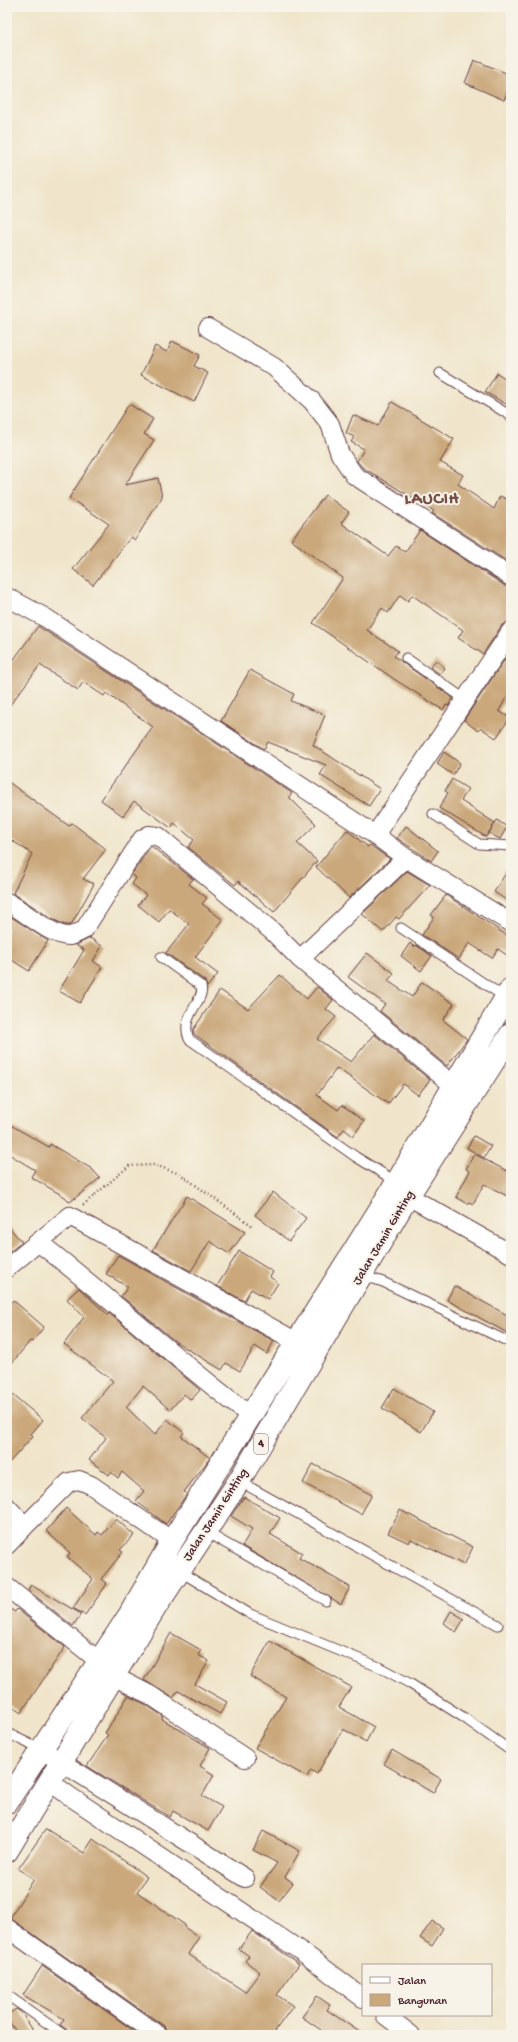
<svg xmlns="http://www.w3.org/2000/svg" width="518" height="2042" font-family="'Gochi Hand',sans-serif">
	<style>
		.building { fill: #caa87b }
		.lines { fill: none; stroke-linecap: round; stroke-linejoin: round }
		.service-casing { stroke: #633d43; stroke-width: 11 }
		.minor-casing { stroke: #633d43; stroke-width: 20 }
		.trunk-casing { stroke: #633d43; stroke-width: 24 }
		.path { stroke: #633d43; stroke-width: 2.5; stroke-dasharray: 1 3; stroke-linecap: butt }
		.service { stroke: #fff; stroke-width: 9 }
		.minor { stroke: #fff; stroke-width: 18 }
		.trunk { stroke: #fff; stroke-width: 22 }
		.labels { text-anchor: middle; dominant-baseline: central; stroke-width: 4; stroke-linejoin: round; paint-order: stroke }
		.shield { fill: #f7f3e8; stroke: #7e5f64; stroke-width: 1 }
		.shield-label { font-size: 12px; font-weight: bold; fill: #4a1f2b }
		.street-label { font-size: 13px; fill: #4a1f2b; stroke: #f7f3e8 }
		.district-label { font-size: 17px; font-weight: bold; letter-spacing: 1px; fill: #774f47; stroke: #f7f3e8 }
	</style>
	<rect width="100%" height="100%" fill="#f7f3e8"/>
	<filter id="ink" filterUnits="userSpaceOnUse"><feTurbulence type="fractalNoise" baseFrequency=".025" numOctaves="2"/><feDisplacementMap in="SourceGraphic" scale="8" xChannelSelector="R" yChannelSelector="G"/><feConvolveMatrix kernelMatrix="1 2 1 2 8 2 1 2 1" color-interpolation-filters="sRGB"/></filter>
	<filter id="wash" filterUnits="userSpaceOnUse"><feTurbulence type="fractalNoise" baseFrequency=".012" numOctaves="4" result="noise"/><feDisplacementMap in="SourceGraphic" scale="16" xChannelSelector="R" yChannelSelector="G"/><feGaussianBlur stdDeviation="0.9" result="paint"/><feColorMatrix in="noise" values="0 0 0 0 0 0 0 0 0 0 0 0 0 0 0 0 0 1.4 0 .05"/><feComposite in="paint" operator="in"/></filter>
	<g filter="url(#wash)">
		<rect width="100%" height="100%" fill="#f0e5ca"/>
		<g id="blocks">
			<path class="building" d="M474 60 511 75V83L504 100 465 83Z
				M172 341 200 355 194 366 208 373 194 402 141 375 155 346 167 352Z
				M497 373 511 382V407L485 392Z
				M392 402 454 439 440 462 463 475 458 484 494 509 500 496 511 501V564L432 513 434 511 362 467 357 461 364 449 351 442 354 437 346 433 353 415 378 426Z
				M129 404 153 419 144 434 154 440 125 485 158 478 162 497 135 540 131 537 93 585 73 569 109 524 69 498Z
				M325 495 349 512 341 523 388 556 396 546 405 552 420 530 505 586 511 587V621L502 625 483 654 458 638 463 630 412 595 408 601 400 595 388 613 382 608 367 630 398 651 394 656 403 663 453 698 448 706 446 705 443 710 394 679 313 623 343 578 291 540Z
				M38 626 292 793 289 797 316 824 297 843 317 861 274 912 238 881 235 885 188 847 194 840 174 823 171 828 134 801 123 816 101 800 153 727 106 693 104 696 83 682 78 690 40 665 7 709V669Z
				M511 650V689L499 711 510 718 496 738 481 728 478 731 464 720Z
				M436 660 445 668 440 674 430 667Z
				M250 670 294 694 291 701 325 715 313 745 380 789 369 806 320 775 326 765 268 742 264 749 221 721Z
				M444 752 460 763 453 775 437 764Z
				M452 779 468 789 461 801 495 823 486 837 439 808 448 793 445 791Z
				M7 781 69 826 72 823 106 849 83 879 94 884 71 925H65L52 919 13 893 32 854 7 837Z
				M497 820 507 827 500 839 489 833Z
				M406 826 438 851 431 861 397 838Z
				M347 830 368 847 370 845 390 859 349 898 316 867Z
				M151 846 193 879 189 884 207 898 202 904 223 920 195 957 218 974 207 987 205 981 166 953 189 924 169 909 159 922 138 905 146 895 132 884 136 878 132 874Z
				M511 865V903L494 892Z
				M407 871 430 885 399 919 396 917 383 932 362 914Z
				M446 895 511 938V958L498 949 492 958 469 943 459 959 422 935 434 917 431 915Z
				M7 914 48 941 29 971 7 957Z
				M90 938 102 946 93 961 102 967 80 1003 59 991 84 950 76 945Z
				M410 943 414 947 416 945 432 956 421 971 401 956Z
				M367 953 394 973 388 981 412 997 422 982 454 1004 443 1020 467 1039 447 1066 380 1011 385 1004 348 977Z
				M280 975 307 999 317 987 333 1000 326 1009 336 1017 317 1039 351 1062 374 1034 430 1080 418 1095 403 1084 388 1104 337 1068 317 1095 338 1110 342 1105 364 1121 353 1136 344 1129 338 1137 194 1034 193 1030 220 990 248 1009Z
				M7 1123 49 1147 50 1144 92 1169 100 1178 70 1202 65 1197 31 1177 35 1170 7 1153Z
				M474 1136 491 1146 484 1158 467 1148Z
				M474 1154 511 1173V1198L484 1184 473 1204 469 1202 468 1204 456 1197 470 1171 466 1169Z
				M273 1192 306 1218 289 1241 255 1215Z
				M187 1196 245 1232 229 1254 210 1241 191 1271 153 1250Z
				M7 1225 22 1242 7 1254Z
				M239 1251 273 1272 270 1277 278 1283 268 1299 251 1289 244 1301 217 1286Z
				M118 1255 206 1304 274 1341 267 1354 255 1346 240 1371 226 1363 222 1370 176 1342 121 1296 128 1287 106 1274Z
				M454 1286 511 1317V1335L447 1300Z
				M79 1288 108 1315 109 1313 200 1390 191 1400 184 1394 170 1410 143 1386 126 1407 155 1435 167 1419 184 1433 181 1436 210 1458 184 1492 187 1494 166 1524 136 1501 144 1491 122 1472 118 1478 111 1472 109 1475 89 1460 106 1438 82 1418 113 1381 64 1344 84 1317 67 1299Z
				M13 1300 44 1327 32 1342 30 1341 7 1369V1307Z
				M394 1388 433 1412 421 1432 382 1408Z
				M7 1390 43 1420 31 1434 33 1436 7 1465Z
				M313 1464 372 1495 361 1514 303 1483Z
				M244 1497 280 1518 270 1534 302 1553 299 1558 350 1587 341 1604 242 1546 252 1529 231 1516Z
				M66 1508 96 1535 98 1532 102 1535 116 1519 134 1535 120 1550 123 1552 101 1579 107 1584 85 1615 73 1608 93 1579 67 1557 70 1553 46 1531Z
				M400 1510 473 1547 464 1565 411 1539 409 1543 388 1533Z
				M31 1585 81 1614 73 1626 28 1590Z
				M7 1607 15 1612 17 1609 65 1647 21 1713 7 1703Z
				M451 1611 464 1619 456 1632 444 1623Z
				M171 1633 201 1650 198 1655 209 1661 195 1684 227 1702 220 1714 178 1691 173 1698 144 1680Z
				M270 1641 351 1687 339 1707 374 1727 366 1742 343 1729 317 1774 311 1770 307 1777 255 1748 286 1697 250 1676Z
				M128 1696 145 1704 163 1716 162 1719 210 1748 200 1766 214 1775 202 1796 222 1807 208 1831 173 1811 170 1817 87 1766 108 1735 105 1733Z
				M392 1750 441 1779 433 1793 384 1764Z
				M46 1829 84 1853 93 1839 147 1877 137 1892 185 1925 184 1927 199 1937 188 1954 245 1992 260 1972 245 1961 249 1956 239 1949 252 1931 299 1964 277 1995 293 2006 272 2035H168L164 2026 10 1918 34 1879 18 1869Z
				M263 1831 300 1851 285 1877 293 1883 279 1901 260 1887 277 1863 253 1850Z
				M432 1921 443 1928 432 1946 420 1938Z
				M42 1966 140 2035H75L60 2025 64 2019 23 1995Z
				M317 1996 330 2005 327 2010 364 2035H318L321 2030 302 2017Z
				M16 2009 21 2012 36 2035H18L7 2018V2015Z"/>
		</g>
	</g>
	<g filter="url(#ink)">
		<use href="#blocks" fill-opacity="0" stroke="#633d43" stroke-width="1"/>
		<g class="lines">
			<defs>
				<path id="service" d="M440 373 511 416
					M406 658 466 700
					M433 814 479 844 511 846
					M401 928 506 998
					M161 957 201 986C206 1001 179 1015 189 1039L356 1157 397 1182
					M362 1275 383 1282 511 1343
					M239 1481 498 1625
					M206 1532 326 1601
					M179 1571 250 1614 379 1667 409 1683 463 1717 511 1751
					M7 1733 42 1750
					M7 1995 64 2035"/>
				<path id="minor" d="M208 328 274 367 312 401 330 424 340 454 354 475 511 577
					M7 597 46 618 375 835 406 858 511 923
					M375 835 511 631
					M7 902C23 910 52 937 70 936 75 935 79 932 84 930L142 839 149 835 158 836 272 931 300 959 453 1085
					M300 959 406 858
					M408 1196 511 1254
					M38 1242C111 1298 177 1361 251 1416
					M7 1268 70 1216 297 1342
					M7 1507 25 1526 69 1482 79 1480 91 1485 172 1541
					M7 1545 25 1526
					M7 1587 99 1661
					M113 1676 150 1695 245 1758
					M50 1755 245 1878
					M49 1781 68 1795 305 1954 363 1998
					M7 1928 158 2035
					M385 2015 411 2035"/>
				<path id="trunk" d="M7 1802 130 1614 172 1541 397 1182 511 989
					M7 1851 155 1608 239 1481 408 1196 511 1034"/>
			</defs>
			<use href="#service" class="service-casing"/>
			<use href="#minor" class="minor-casing"/>
			<use href="#trunk" class="trunk-casing"/>
			<path class="path" d="M83 1205 129 1166 155 1165 180 1174 254 1227"/>
			<use href="#service" class="service"/>
			<use href="#minor" class="minor"/>
			<use href="#trunk" class="trunk"/>
		</g>
	</g>
	<g class="labels">
		<rect class="shield" x="254" y="1434" width="14" height="20" rx="3"/>
		<g class="shield-label">
			<text x="261" y="1444">4</text>
		</g>
		<g class="street-label">
			<text transform="translate(384 1238) rotate(-59)">Jalan Jamin Ginting</text>
			<text transform="translate(216 1515) rotate(-57)">Jalan Jamin Ginting</text>
		</g>
		<g class="district-label">
			<text x="432" y="500">LAUCIH</text>
		</g>
	</g>
	<rect width="518" height="2042" fill="none" stroke="#f7f3e8" stroke-width="24"/>
	<rect x="362" y="1964" width="130" height="52" fill="#f7f3e8" stroke="#b29e9c"/>
	<rect x="370" y="1977" width="20" height="6" fill="#ffffff" stroke="#b29e9c"/>
	<text x="398" y="1984" font-size="12" fill="#4a1f2b">Jalan</text>
	<rect x="370" y="1994" width="20" height="12" fill="#caa87b" stroke="#b29e9c"/>
	<text x="398" y="2004" font-size="12" fill="#4a1f2b">Bangunan</text>
</svg>
